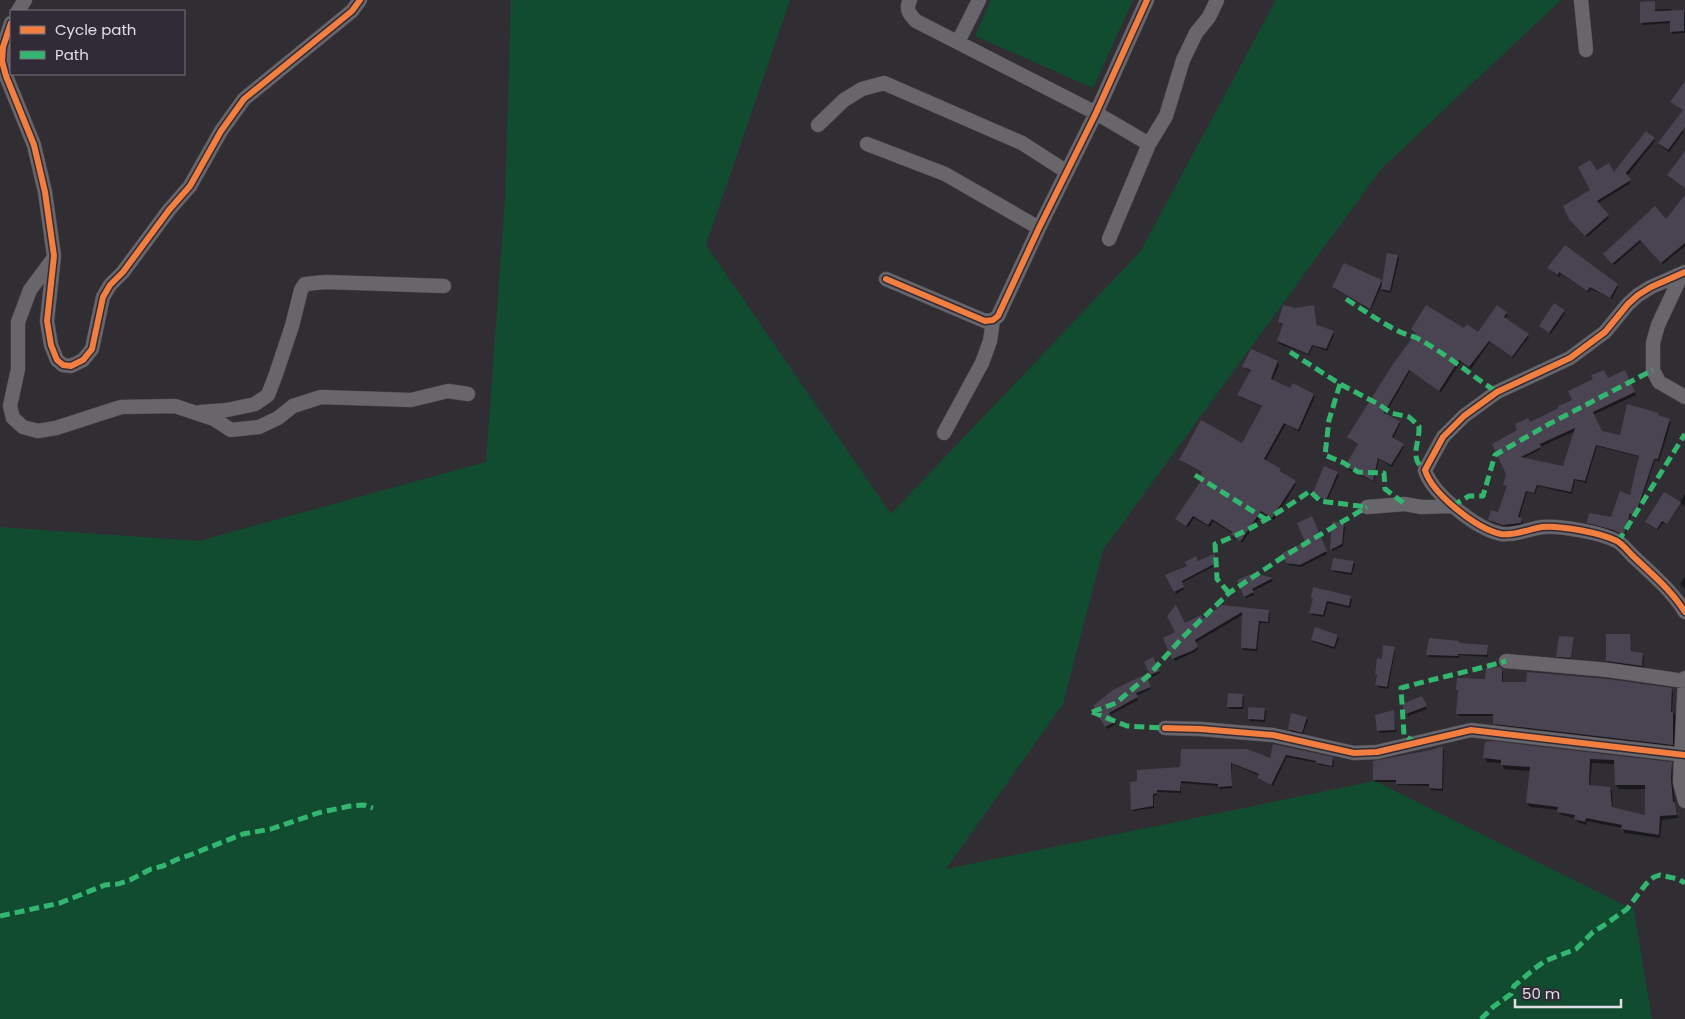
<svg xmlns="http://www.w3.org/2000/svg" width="1685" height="1019" font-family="Poppins,sans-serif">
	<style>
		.green { fill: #114c30 }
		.shadow { fill: #0007; fill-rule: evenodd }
		.building { fill: #4a4352; fill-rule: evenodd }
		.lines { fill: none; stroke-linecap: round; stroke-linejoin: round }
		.street-casing { stroke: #4d4b4f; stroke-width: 15 }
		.street { stroke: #68666b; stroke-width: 14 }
		.quiet { stroke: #33b770; stroke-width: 5; stroke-dasharray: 10 5; stroke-linecap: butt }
		.cycleway-casing { stroke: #302b36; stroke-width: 9 }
		.cycleway { stroke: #f27e40; stroke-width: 6 }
	</style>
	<rect width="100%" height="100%" fill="#302e33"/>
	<path class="green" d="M511 0H790L706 245 891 514 1140 252 1276 0H1561L1381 169 1103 550 1063 704 946 869 1375 781 1634 910 1652 1019H0V527L199 541 486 462 505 199Z
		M991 0H1133L1093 88 975 36Z"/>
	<path class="shadow" d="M1671 9 1672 12H1685V33L1672 34 1671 23 1643 25 1642 23V10Z
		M1682 130 1684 132 1669 152 1661 146 1660 143Z
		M1654 138 1655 141 1627 176 1631 183 1598 203 1609 218 1587 237 1572 221 1592 190 1596 171 1614 174Z
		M1685 197V246L1663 264 1642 241 1614 265 1606 257 1666 221Z
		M1398 256 1399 258 1391 293 1383 291 1381 287 1371 310 1334 289 1333 287 1381 281 1383 284Z
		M1549 269 1617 285 1618 287 1612 299 1591 289 1588 292 1561 274 1559 277Z
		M1314 306 1318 327 1333 332 1334 335 1327 351 1313 346 1309 355 1279 344 1278 341 1284 325 1280 324 1279 322Z
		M1564 311 1565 313 1551 334 1542 328 1541 326Z
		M1506 313 1508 315 1505 319 1529 337 1513 358 1490 342 1471 369 1461 362 1441 392 1410 371 1385 415 1399 422 1400 424 1393 439 1404 447 1392 467 1379 459 1374 482 1347 469 1346 466 1359 445 1348 437 1417 334 1412 329 1464 330 1478 334Z
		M1251 351 1278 362 1279 365 1272 381 1290 390 1314 395 1315 397 1299 432 1286 424 1265 461 1280 470 1296 484 1274 520 1263 513 1242 543 1233 537V534L1213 521 1210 527 1194 518 1188 527 1177 519 1204 479 1201 476 1203 473 1182 462 1180 460 1242 445 1263 407 1240 397 1239 394 1251 371 1245 369 1244 367Z
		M1624 372 1636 395 1593 415 1601 432 1621 437 1658 414 1660 417 1669 420 1671 422 1659 461 1655 460 1636 517 1631 514 1625 536 1615 532 1590 525 1588 523 1611 519 1631 496 1640 457 1597 446 1586 483 1575 480 1572 494 1538 486 1535 494 1527 492 1519 519 1523 522 1522 525 1508 527 1491 522 1490 519 1499 514 1508 487 1504 485 1530 423 1561 409 1607 380ZM1575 431 1564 468 1523 458 1541 449 1540 447Z
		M1337 473 1339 475 1327 501 1315 497 1313 495Z
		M1685 494V506L1682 504 1668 526 1682 503H1679L1666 524 1663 523 1658 530 1648 524 1647 522 1679 503Z
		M1312 520 1327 554 1301 567 1289 565 1284 553 1307 542Z
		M1333 523 1343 525 1345 527 1343 546 1332 551Z
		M1214 556 1218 564 1182 583 1184 589 1176 594 1167 575Z
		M1353 562 1355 564 1352 575 1334 572 1332 570Z
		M1254 575 1272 579 1273 581 1253 591 1254 595 1246 598 1238 581Z
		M1685 576V589L1680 584Z
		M1350 597 1352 600 1350 608 1328 603 1324 617 1312 615 1311 613 1314 601 1312 598Z
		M1222 606 1268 611 1270 614 1269 623H1260L1257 651 1243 650 1242 648 1244 614 1195 643 1198 649 1195 652 1175 661 1164 638 1176 633 1185 625 1203 620Z
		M1629 635 1632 652 1643 655 1644 657 1643 668 1609 663 1607 661Z
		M1338 636 1339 638 1335 649 1313 642 1312 640Z
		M1573 638 1574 641 1571 660 1559 659 1557 656Z
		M1458 642 1460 644 1487 646 1488 657 1459 655V658L1429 657 1428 654Z
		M1394 648 1395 651 1388 689 1378 687 1376 674 1383 660Z
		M1153 659 1160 673 1152 677 1145 662Z
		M1501 670 1503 673V684L1671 689 1673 692 1672 713H1674L1676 716 1674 747H1672L1668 740 1669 747 1496 726 1494 716H1459L1457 713 1459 693 1457 690 1486 681Z
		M1145 676 1151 689 1136 696 1138 700 1110 715 1116 724 1107 729 1094 706Z
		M1243 696 1244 698 1243 709H1230L1228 707Z
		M1422 698 1427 709 1408 716 1404 705Z
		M1265 709 1266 712 1265 722 1250 721 1249 718Z
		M1393 711 1396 732 1380 733 1378 730Z
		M1307 718 1308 720 1303 734 1291 732 1290 729Z
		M1486 743 1670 763 1672 767 1673 789 1678 818 1662 820 1660 838 1625 833 1622 828 1587 821 1586 825 1578 822 1575 818 1561 815 1559 810 1530 807 1527 803 1531 771 1504 769 1502 763 1487 762 1485 758ZM1592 763 1616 764V785L1619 789H1646V816L1613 809 1612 792 1610 788 1590 787Z
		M1274 746 1332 758 1334 761 1333 767 1319 765 1317 763 1287 757 1273 786 1260 780 1258 778 1260 776 1232 764V788L1220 789 1219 786 1181 783V793L1157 792V795L1154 796V808L1133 811 1132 809 1182 769V751L1270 760Z
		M1443 748 1444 750 1443 791 1431 790 1430 786 1398 785 1397 782H1376L1374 780Z"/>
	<path class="building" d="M1655 1V11L1684 10V31L1670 32V21L1640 23V2Z
		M1685 81V127L1668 150 1658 143 1683 110 1670 102Z
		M1646 131 1655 138 1626 173 1631 180 1597 201 1609 215 1585 236 1569 219 1563 206 1590 190 1578 167 1590 160 1597 170 1609 163 1614 172Z
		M1685 151V188L1667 175Z
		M1685 195V243L1661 263 1640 240 1612 264 1603 254 1655 206 1666 219Z
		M1565 245 1618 284 1610 298 1590 287 1587 291 1559 272 1558 275 1547 268Z
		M1387 253 1398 255 1390 291 1381 289Z
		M1344 263 1382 280 1370 309 1332 287Z
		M1554 303 1565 310 1549 333 1539 326Z
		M1283 305 1295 308 1314 305 1317 325 1334 331 1326 349 1312 345 1308 354 1277 341 1283 324 1278 322Z
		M1426 305 1464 328 1467 324 1478 332 1497 305 1507 312 1504 317 1529 334 1512 357 1489 341 1469 367 1459 360 1439 391 1409 370 1384 413 1400 421 1392 437 1404 444 1391 465 1378 458 1373 481 1345 466 1358 444 1347 437 1393 364 1416 333 1411 329Z
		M1251 349 1278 361 1271 379 1290 388 1293 383 1314 394 1298 430 1284 423 1264 459 1281 469 1280 471 1296 481 1272 518 1261 511 1240 542 1231 534 1232 532 1212 519 1208 525 1193 516 1186 526 1175 519 1203 478 1200 476 1202 472 1179 460 1201 420 1242 443 1262 406 1237 395 1251 370 1242 367Z
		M1604 370 1608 378 1625 370 1635 392 1593 412 1602 431 1620 435 1627 404 1659 413 1658 415 1670 419 1658 459H1654L1635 516 1630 513 1624 535 1613 530 1587 523 1589 513 1611 517 1620 491 1630 495 1639 456 1596 445 1585 481 1574 479 1571 492 1537 485 1534 493 1526 491 1518 517 1522 518 1521 523 1503 525 1488 520 1491 510 1498 512 1507 486 1503 485 1506 474 1492 444 1517 430 1515 424 1528 418 1530 422 1559 408 1558 406 1572 400 1568 391 1593 379 1591 375ZM1575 428 1563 466 1521 457 1541 447 1540 444Z
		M1324 466 1338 472 1326 500 1312 495Z
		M1664 492 1681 502 1667 524 1662 521 1657 529 1645 522Z
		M1312 516 1327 551 1300 565 1286 563 1282 553 1305 542 1297 523Z
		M1332 521 1344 524 1342 544 1330 550Z
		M1214 554 1218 562 1182 581 1184 587 1174 592 1165 575 1187 566 1185 562 1196 556 1198 561Z
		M1333 558 1354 561 1351 573 1331 570Z
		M1254 573 1273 578 1252 589 1254 592 1244 597 1237 580Z
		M1313 587 1351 596 1349 606 1327 601 1323 615 1309 613 1313 599 1311 598Z
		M1176 605 1185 623 1201 615 1203 619 1222 605 1269 610 1268 622 1259 621 1256 649 1241 648 1242 612 1195 640 1198 646 1194 650 1172 659 1163 638 1175 632 1167 616Z
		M1315 627 1338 635 1334 647 1311 640Z
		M1606 634H1630L1631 651 1643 653 1642 666 1606 661Z
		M1559 636 1574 637 1571 658 1556 657Z
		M1429 638 1459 641V643L1488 645 1487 655 1458 654V656L1426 655Z
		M1383 645 1395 647 1387 687 1375 685 1377 675H1375L1377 658 1382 659Z
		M1153 657 1160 671 1150 675 1144 662Z
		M1500 667 1502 669V682H1526L1527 672 1607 679 1672 688 1671 712H1673V745L1493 724V714H1456L1458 690H1456L1457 678 1485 679 1486 668Z
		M1146 674 1151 687 1136 693 1138 697 1109 713 1115 722 1105 727 1093 706 1113 690Z
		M1228 693 1243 694 1242 707H1227Z
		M1422 696 1427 706 1406 714 1402 704Z
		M1248 707 1265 708 1264 720 1248 719Z
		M1394 710 1395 730 1377 731 1375 715Z
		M1291 713 1307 717 1302 733 1288 729Z
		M1493 741 1672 762 1671 779 1673 802H1675L1677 815 1660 816 1659 835 1621 829 1622 825 1586 818 1585 822 1574 819 1575 815 1557 812 1558 807 1526 803 1530 767 1501 765V760L1483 758 1485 742ZM1590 759 1614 760 1615 785H1645V815L1612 807 1610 787 1589 785Z
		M1273 744 1333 757 1332 766 1316 763V761L1286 755 1271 785 1257 778 1259 774 1231 763 1232 786 1218 787V784L1181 781 1180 791 1157 790V793L1153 794V806L1131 810 1130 782 1137 781V770L1180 767 1181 749H1247L1270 758Z
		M1439 747H1443L1442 789 1429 788V784H1396V780H1373V761L1431 750Z"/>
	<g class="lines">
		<defs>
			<path id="street" d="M910 0C905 9 910 15 916 21L1096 113 1149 144
				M1581 0 1586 50
				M18 11 25 0
				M11 23 3 47 2 61 6 76 34 145 45 192 54 256 47 321 51 345 57 360 63 365 71 366 83 360 92 349 103 297 110 285 123 272 169 210 190 186 221 131 244 99 352 11 360 0
				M958 42 979 0
				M818 125 844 100 862 89 884 83 1022 143 1067 172
				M867 144 945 174 1039 228
				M1109 239 1149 144 1166 116 1183 60 1196 33 1209 17 1217 0
				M53 259 30 290 18 322V369L10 406 13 418 23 427 38 431 56 428 121 407 175 406 214 419 231 430 259 427 278 418 293 406 321 397 411 400 448 391 468 394
				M1685 272 1651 287 1638 295 1628 304 1605 332 1570 358 1497 392 1464 416 1443 437 1425 470C1432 494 1477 529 1501 534 1514 536 1529 529 1542 527 1560 525 1601 533 1617 541 1624 545 1630 554 1636 559 1654 576 1672 591 1685 612
				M1682 274 1658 325 1653 343V370L1659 382 1685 397
				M886 279 985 321 993 320 998 316 1039 228 1096 113 1147 0
				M200 412 227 410 255 404 268 395 276 374 292 326 301 290 305 284 326 282 444 286
				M944 433 982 363 990 341 993 320
				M1367 507 1405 504 1421 507 1452 506
				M1506 661 1608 670 1685 681
				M1685 678 1680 782 1685 801
				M1165 728 1201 729 1273 735 1354 753 1377 752 1471 730 1685 755"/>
		</defs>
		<use href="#street" class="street-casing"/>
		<use href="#street" class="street"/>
		<path class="quiet" d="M1346 299C1363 310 1379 321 1396 330 1405 335 1415 336 1424 342 1450 357 1472 376 1497 392
			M1290 352 1340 384 1380 405 1391 413 1409 417 1419 426C1420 444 1408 458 1425 470
			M1340 384 1329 420 1325 455 1344 463 1358 472 1384 473 1385 489 1405 504
			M1195 475 1267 520
			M1452 506 1469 496H1483L1495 455 1549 424 1653 370
			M1618 542 1685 434
			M1229 593 1217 579 1215 544C1250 531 1280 512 1310 491L1320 501 1367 507
			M1092 712 1116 703 1149 675 1182 638 1229 593 1286 555 1367 507
			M1092 712 1127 726 1165 728
			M1416 743 1404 735 1401 688C1436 678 1472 671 1506 661
			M0 916 60 903 105 885 118 884 130 880 151 869 163 866 178 859 190 855 243 834 271 829 318 813 350 806 364 805 373 808
			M1481 1019 1493 1007 1511 994 1514 986 1534 969 1545 961 1576 949 1593 932 1603 926 1627 909 1646 884 1654 877 1660 875 1678 879 1685 883"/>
		<defs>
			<path id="cycleway" d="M11 23 3 47 2 61 6 76 34 145 45 192 54 256 47 321 51 345 57 360 63 365 71 366 83 360 92 349 103 297 110 285 123 272 169 210 190 186 221 131 244 99 352 11 360 0
				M1685 272 1651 287 1638 295 1628 304 1605 332 1570 358 1497 392 1464 416 1443 437 1425 470C1432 494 1477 529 1501 534 1514 536 1529 529 1542 527 1560 525 1601 533 1617 541 1624 545 1630 554 1636 559 1654 576 1672 591 1685 612
				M886 279 985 321 993 320 998 316 1039 228 1096 113 1147 0
				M1165 728 1201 729 1273 735 1354 753 1377 752 1471 730 1685 755"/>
		</defs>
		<use href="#cycleway" class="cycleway-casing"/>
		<use href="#cycleway" class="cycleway"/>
	</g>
	<rect x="10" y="10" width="175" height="65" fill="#302b36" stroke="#77737c"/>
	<rect x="20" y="26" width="25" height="8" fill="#f27e40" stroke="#77737c"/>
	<text x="55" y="35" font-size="15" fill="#e1dee5">Cycle path</text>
	<rect x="20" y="51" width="25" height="8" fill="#33b770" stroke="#77737c"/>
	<text x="55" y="60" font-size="15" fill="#e1dee5">Path</text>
	<path d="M1515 999v8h106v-8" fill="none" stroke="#e1dee5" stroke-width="2.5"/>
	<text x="1522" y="999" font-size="15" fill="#e1dee5" stroke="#302b36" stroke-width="4" paint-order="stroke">50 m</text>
</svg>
